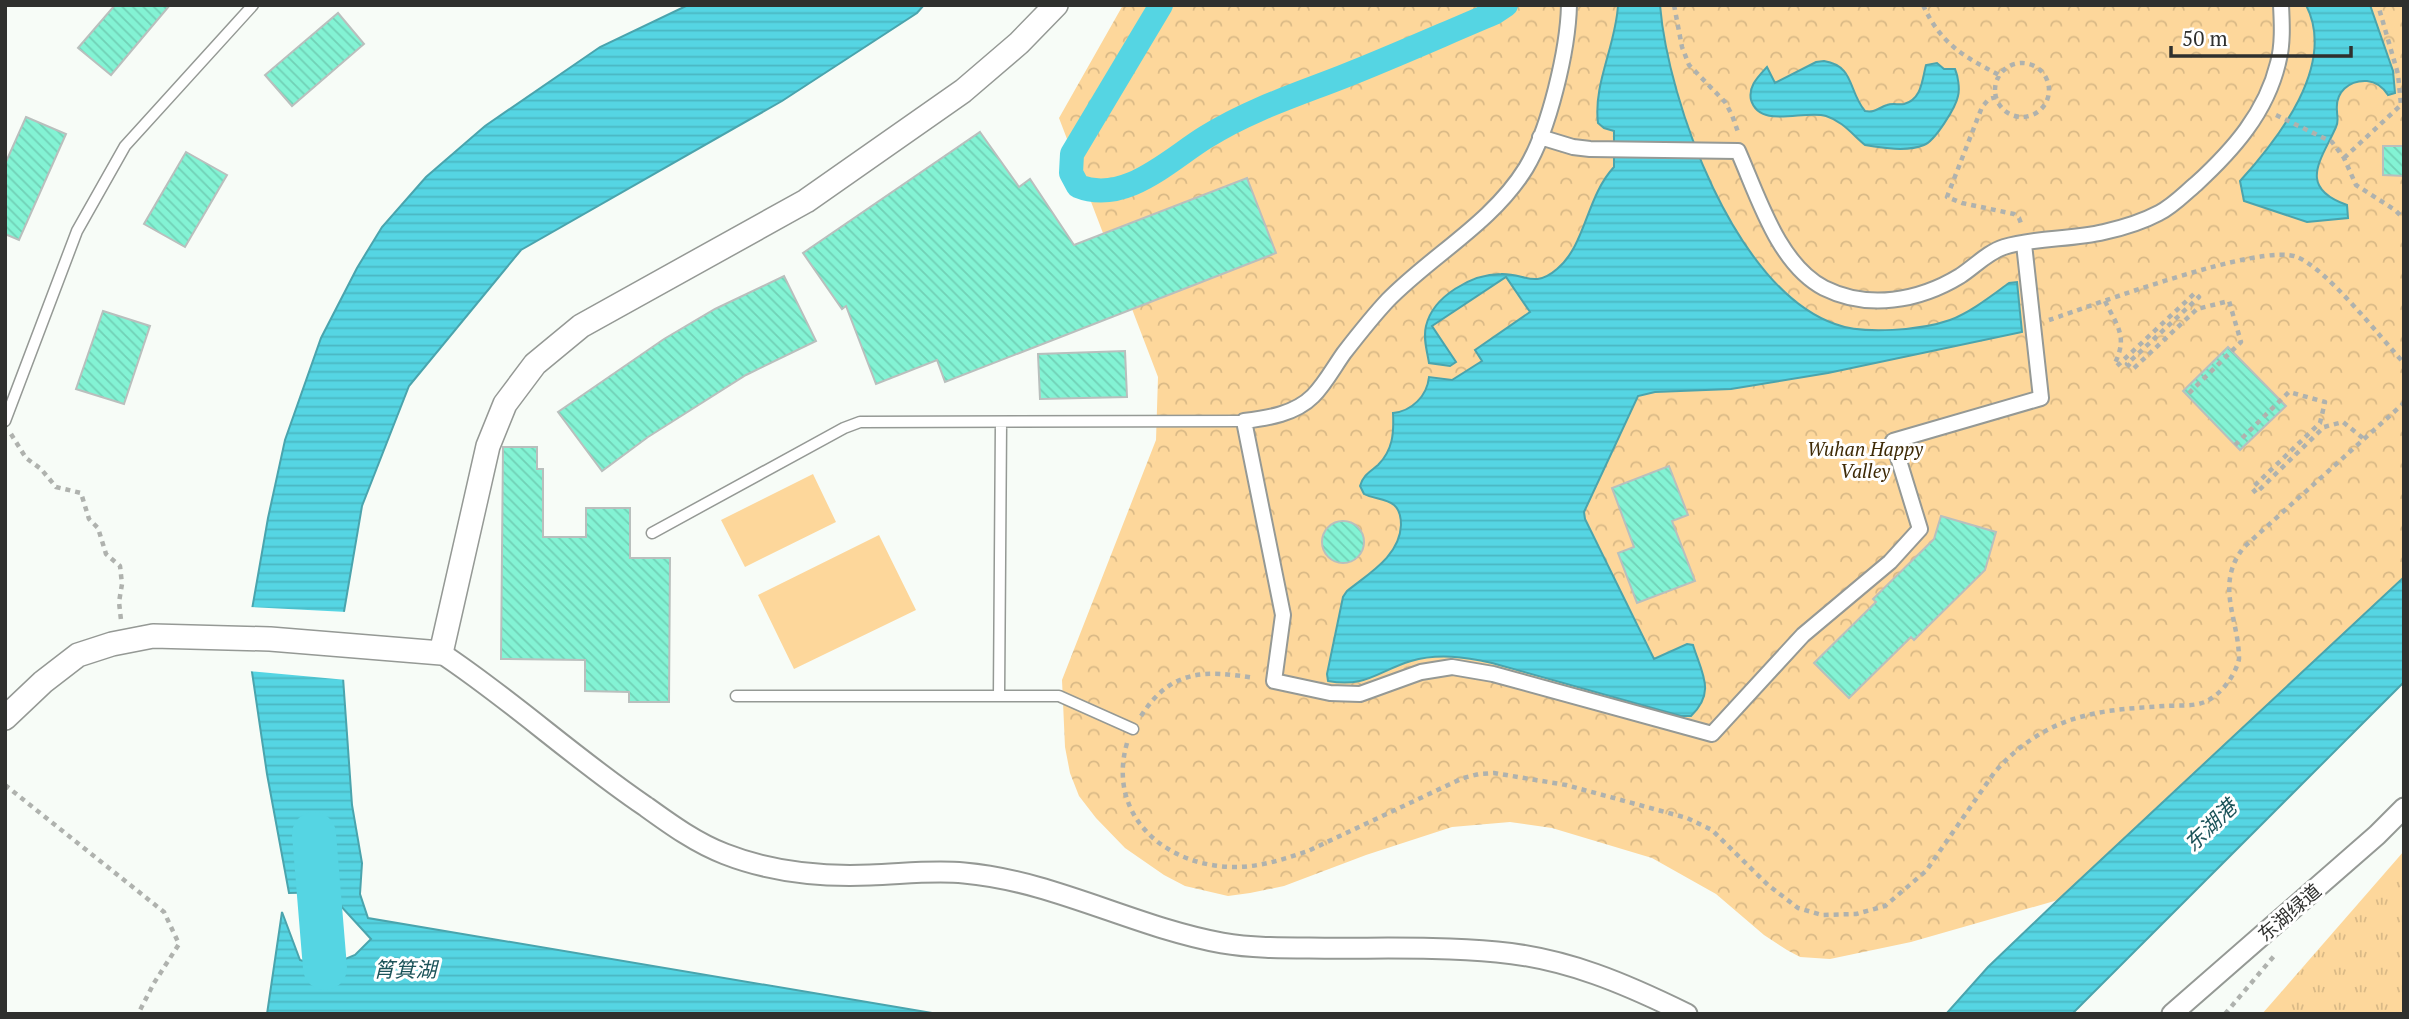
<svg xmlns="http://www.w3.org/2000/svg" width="2409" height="1019" font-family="'PT Serif','Noto Sans SC',serif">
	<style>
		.grass { fill: url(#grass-tufts) }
		.park { fill: url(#park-crowns) }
		.pitch { fill: #fdd79b }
		.water { fill: url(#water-rules); stroke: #4aa4ad; stroke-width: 2 }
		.pier { fill: #f7fcf7 }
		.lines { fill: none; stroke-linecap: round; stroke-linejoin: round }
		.canal { stroke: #55d5e3; stroke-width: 24 }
		.river { stroke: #55d5e3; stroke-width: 44 }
		.building { fill: url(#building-back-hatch); stroke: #b9bfbd; stroke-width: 2 }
		.service-casing { stroke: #959995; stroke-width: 13 }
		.pedestrian-casing { stroke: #959995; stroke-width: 18 }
		.minor-casing { stroke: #959995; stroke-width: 23 }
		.tertiary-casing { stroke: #959995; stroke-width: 26 }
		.path { stroke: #afb2ae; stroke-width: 4.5; stroke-dasharray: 5 5; stroke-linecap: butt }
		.service { stroke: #fff; stroke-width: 10 }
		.pedestrian { stroke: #fff; stroke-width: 14 }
		.minor { stroke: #fff; stroke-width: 19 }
		.tertiary { stroke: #fff; stroke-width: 23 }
		.labels { text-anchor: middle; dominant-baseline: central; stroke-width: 6; stroke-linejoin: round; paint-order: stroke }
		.park-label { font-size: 19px; font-style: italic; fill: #3e2a06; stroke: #fff }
		.street-label { font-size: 19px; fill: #2f302e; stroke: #fff }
		.water-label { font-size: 21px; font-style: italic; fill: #1c5359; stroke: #fff }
	</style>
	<defs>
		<pattern id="grass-tufts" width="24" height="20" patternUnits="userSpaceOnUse" patternTransform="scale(1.75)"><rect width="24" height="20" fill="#fdd79b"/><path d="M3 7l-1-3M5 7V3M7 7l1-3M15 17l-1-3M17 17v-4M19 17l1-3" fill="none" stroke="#d9b986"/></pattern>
		<pattern id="park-crowns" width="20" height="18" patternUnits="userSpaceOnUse" patternTransform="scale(1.75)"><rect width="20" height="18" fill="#fdd79b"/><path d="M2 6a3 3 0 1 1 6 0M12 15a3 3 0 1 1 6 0" fill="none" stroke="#d9b986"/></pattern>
		<pattern id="water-rules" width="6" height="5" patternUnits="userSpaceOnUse" patternTransform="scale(1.75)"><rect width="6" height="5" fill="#55d5e3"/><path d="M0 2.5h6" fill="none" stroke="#4ab7c3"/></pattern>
		<pattern id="building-back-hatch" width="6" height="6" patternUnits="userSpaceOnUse" patternTransform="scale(1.75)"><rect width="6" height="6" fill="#83f3d4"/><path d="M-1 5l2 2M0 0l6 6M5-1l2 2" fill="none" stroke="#71d1b6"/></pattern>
	</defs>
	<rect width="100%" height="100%" fill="#f7fcf7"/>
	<path class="grass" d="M2404 851V1014H2262Z"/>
	<path class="park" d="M1123 5H2404V577L2058 900 1911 942 1830 959 1800 957 1787 950 1764 935 1716 894 1652 858 1552 828 1510 822 1452 827 1366 855 1284 886 1250 893 1228 896 1185 886 1164 875 1125 848 1096 818 1079 796 1070 773 1065 747 1062 680 1156 440 1158 377 1059 118Z"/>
	<path class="pitch" d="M813 474 836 522 745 567 721 520Z
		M879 535 916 610 794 669 758 595Z"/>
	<path class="water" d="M688 5H924L917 13 782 101 521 250 409 386 362 506 340 635 352 805 362 863 360 894 368 918 938 1014H267L282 912 300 960 324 968 355 955 371 939 338 903 334 892 289 893 267 774 247 638 268 518 285 440 321 338 357 268 382 227 426 177 485 126 600 47Z
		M1618 5H1660C1668 102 1735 289 1835 324 1863 335 1922 330 1950 320 1971 312 1991 296 2009 283L2017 282 2022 332 1828 373 1731 389 1655 392 1638 396 1584 512 1585 519 1654 659 1687 644 1693 645C1702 674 1716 692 1691 716H1681L1492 663C1465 657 1438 653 1411 661 1378 671 1366 688 1328 681L1327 674 1343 597 1347 591C1368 574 1400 556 1401 525 1401 518 1400 510 1394 505 1386 498 1373 499 1364 494L1360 486C1363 475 1370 472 1378 465 1393 450 1394 433 1393 413 1412 411 1427 396 1429 377L1452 380 1482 361 1475 350 1530 312 1506 277 1432 326 1456 362 1450 366 1429 363C1427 351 1423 338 1426 326 1433 296 1472 274 1501 274 1524 273 1534 289 1557 269 1586 245 1586 197 1614 167V131L1604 128 1598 123C1593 84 1616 45 1618 5Z
		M2306 5H2370L2393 71 2395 93 2388 95C2383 87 2377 82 2367 81 2349 80 2335 92 2337 111 2337 117 2339 121 2336 127 2322 159 2296 187 2347 205L2348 218 2307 222 2244 201 2240 181C2278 139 2337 65 2306 5Z
		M1824 61C1855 66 1848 91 1865 111 1875 113 1878 108 1887 105 1892 103 1899 105 1904 104 1922 99 1922 80 1926 65L1937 63 1944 69H1955C1958 76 1960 89 1958 96 1956 107 1935 141 1924 145 1907 152 1883 148 1865 145 1852 134 1842 121 1826 116 1805 109 1760 130 1751 100 1748 86 1758 77 1767 67L1775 83 1816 62Z
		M2404 577V682L2072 1014H1946L1988 967 2058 900Z"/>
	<path class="pier" d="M249 607 347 612 344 635 347 680 248 671 243 638Z"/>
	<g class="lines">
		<path class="canal" d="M1161 5 1072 154 1071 173 1078 186C1125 205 1170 159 1206 137 1249 110 1296 95 1342 77 1393 57 1444 34 1494 13L1506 5"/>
		<path class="river" d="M314 834 325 968"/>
	</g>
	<path class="building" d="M115 5H170L111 75 78 48Z
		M338 13 364 44 292 106 265 75Z
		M26 117 66 134 19 240 5 234V164Z
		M980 132 1019 187 1030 179 1074 245 1247 178 1276 253 945 382 937 360 876 384 846 306 842 309 803 253Z
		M2383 146H2404V176L2383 175Z
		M186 152 227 175 185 247 144 224Z
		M784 276 816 341 746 375 648 437 602 471 558 412 664 339 715 309Z
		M103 311 150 326 124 404 76 389Z
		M2228 347 2286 406 2240 450 2183 391Z
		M1125 351 1127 397 1040 399 1038 354Z
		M503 447H537V469H543V537H586V508H630V558H670L669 702H629V692L585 691V660L501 659Z
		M1669 466 1688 515 1672 521 1695 581 1637 603 1618 553 1634 547 1612 488Z
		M1941 516 1996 532 1985 570 1914 640 1911 637 1849 698 1814 663 1876 602 1873 599 1934 539Z
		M1322 542a21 21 0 1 1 42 0a21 21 0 1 1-42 0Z"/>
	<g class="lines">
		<defs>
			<path id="service" d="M5 421 77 231 125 146 253 5
				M652 533 844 428 860 422 1244 421
				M736 696H1059L1133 729
				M999 696 1001 423"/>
			<path id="pedestrian" d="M1569 5C1568 50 1549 130 1526 168 1492 223 1432 255 1388 300 1372 317 1358 335 1344 353 1334 367 1325 384 1313 396 1295 414 1268 418 1244 421L1283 615 1274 681 1330 693 1360 694 1421 672 1452 667 1493 674 1712 734 1803 635 1890 562 1920 529 1893 441 2041 398 2024 244
				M1540 137 1573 147 1590 149 1738 151C1758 196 1778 264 1824 288 1868 310 1919 301 1960 276 1974 267 1988 252 2004 247 2036 237 2071 240 2104 232 2122 228 2142 222 2159 213 2173 206 2184 194 2196 184 2233 150 2266 113 2278 63 2283 45 2282 24 2281 5"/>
			<path id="minor" d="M441 653C512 700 574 758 645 806 670 824 696 843 725 854 771 872 822 877 870 875 902 874 933 870 964 873 1054 881 1134 927 1222 943 1251 948 1280 948 1309 948 1372 949 1435 946 1497 952 1566 958 1626 984 1687 1014
				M2172 1014 2377 835 2404 808"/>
			<path id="tertiary" d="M5 718 43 682 78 655 112 644 153 636 270 639 441 653 488 446 505 404 535 364 581 326 806 201 963 91 1019 43 1056 5"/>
		</defs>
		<use href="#service" class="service-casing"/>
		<use href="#pedestrian" class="pedestrian-casing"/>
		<use href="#minor" class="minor-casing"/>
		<use href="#tertiary" class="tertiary-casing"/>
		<path class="path" d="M1674 5 1682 47 1689 65 1725 102 1732 115 1738 132
			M1923 5C1941 44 1963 56 1999 75
			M1995 90a27 27 0 1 1 54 0a27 27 0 1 1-54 0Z
			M1996 97 1989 99 1982 107 1947 197 1962 203 2014 214 2019 218 2022 226
			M2276 115 2332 142 2344 158 2356 185 2395 210 2404 219
			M2344 158 2401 105 2398 74 2378 5
			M2105 301C2117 326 2128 336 2115 363L2117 366 2195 293 2199 297 2127 364 2133 369 2197 309 2229 301 2241 342 2187 395
			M2049 320C2094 305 2261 242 2297 257 2327 269 2380 337 2404 363
			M11 434 26 458 41 469 56 487 81 493 89 519 98 528 106 554 120 566 122 584 119 602 121 620
			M2235 445 2289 392 2325 402 2320 423 2252 488 2256 493 2324 427 2343 422 2364 439
			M1141 716C1171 669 1205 670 1255 678
			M1127 743C1106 816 1166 867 1235 867 1260 867 1285 859 1308 851L1463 778 1479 774 1494 773 1566 785 1687 818 1712 830 1768 885 1798 908 1822 915 1856 914 1885 906 1926 871 1994 773C2018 745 2048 725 2084 716 2110 709 2137 708 2164 706 2177 705 2195 707 2207 701 2222 693 2235 676 2239 659 2239 618 2214 585 2244 547L2404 403
			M5 785 164 912 179 944 154 983 138 1014
			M2225 1014 2274 956"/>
		<use href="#service" class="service"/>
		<use href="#pedestrian" class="pedestrian"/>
		<use href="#minor" class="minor"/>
		<use href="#tertiary" class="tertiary"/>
	</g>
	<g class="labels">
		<g class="park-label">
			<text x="1865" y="448">Wuhan Happy<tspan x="1865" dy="22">Valley</tspan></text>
		</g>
		<g class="street-label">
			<text transform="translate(2289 912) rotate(-41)">东湖绿道</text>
		</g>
		<g class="water-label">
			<text transform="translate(2210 825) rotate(-44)">东湖港</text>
			<text x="405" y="969">筲箕湖</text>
		</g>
	</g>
	<rect width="2409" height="1019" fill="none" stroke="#2f302e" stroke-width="14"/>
	<path d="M2171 46v10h180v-10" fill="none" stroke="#2f302e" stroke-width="3.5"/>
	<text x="2182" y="46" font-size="21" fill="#2f302e" stroke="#ffffff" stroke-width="5" paint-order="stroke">50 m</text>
</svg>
